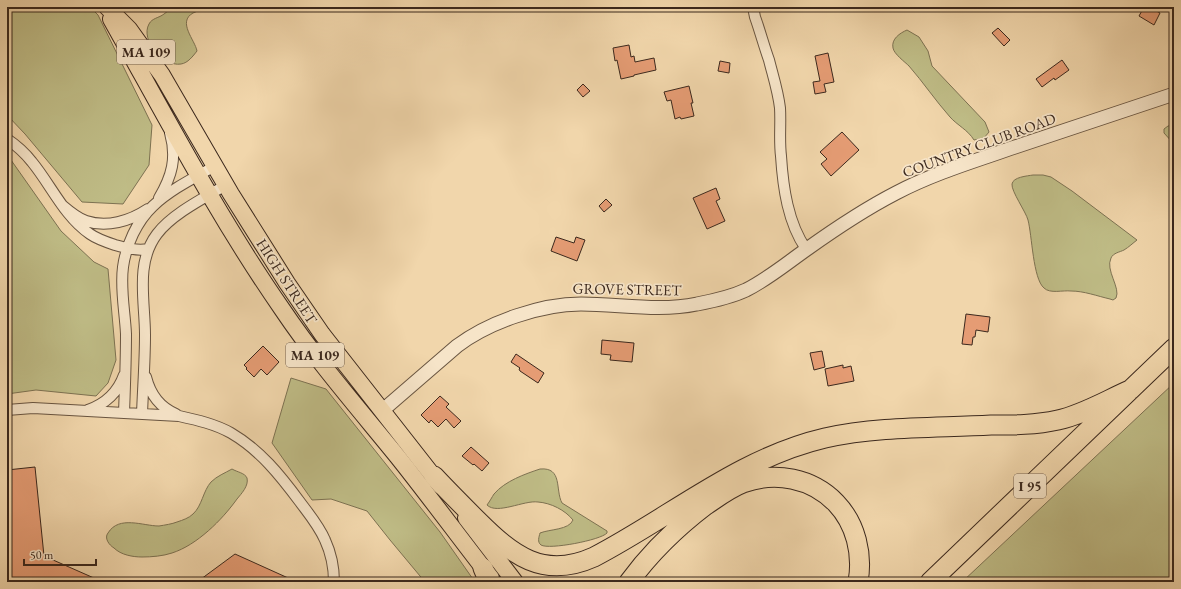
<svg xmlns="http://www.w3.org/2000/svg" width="1181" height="589" font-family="'EB Garamond',serif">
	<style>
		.green { fill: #bfbc86; stroke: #7d7252 }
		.building { fill: #e59c74; stroke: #3b281d }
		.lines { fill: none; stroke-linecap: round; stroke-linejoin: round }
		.minor-casing { stroke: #685440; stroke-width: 12 }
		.tertiary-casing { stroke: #685440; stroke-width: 15 }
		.primary-casing { stroke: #3b281d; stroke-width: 18 }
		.motorway-casing { stroke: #3b281d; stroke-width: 21 }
		.minor { stroke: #f6e4c8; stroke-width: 10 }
		.tertiary { stroke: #f6e4c8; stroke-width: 13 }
		.primary { stroke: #f1d6ab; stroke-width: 16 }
		.motorway { stroke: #f1d6ab; stroke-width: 19 }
		.labels { text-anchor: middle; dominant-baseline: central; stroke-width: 3.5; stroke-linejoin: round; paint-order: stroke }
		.shield { fill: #f6e4c8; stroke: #736050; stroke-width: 1 }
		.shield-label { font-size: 14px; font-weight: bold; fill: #3b281d }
		.street-label { font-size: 15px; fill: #3b281d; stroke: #f6e4c8 }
	</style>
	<rect width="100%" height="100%" fill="#f1d6ab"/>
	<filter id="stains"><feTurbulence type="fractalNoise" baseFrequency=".005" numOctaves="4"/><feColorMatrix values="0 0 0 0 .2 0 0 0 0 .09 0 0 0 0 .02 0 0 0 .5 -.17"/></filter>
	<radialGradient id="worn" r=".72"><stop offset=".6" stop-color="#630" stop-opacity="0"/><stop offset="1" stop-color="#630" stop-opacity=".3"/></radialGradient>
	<path class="green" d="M7 7H90L98 15 152 125 149 165 123 204 82 202 25 134 7 115Z
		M170 7H211C206 10 198 10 193 13 177 22 195 40 197 51 193 56 188 63 181 64 163 67 140 40 149 24 152 18 159 18 164 14 167 12 169 10 170 7Z
		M907 30 919 37 928 51 932 66 985 122 989 132 984 138 974 140C968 130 957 125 950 117 935 100 923 82 909 66 905 62 894 54 893 48 891 39 900 33 907 30Z
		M1174 125V144L1164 133V129L1168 126Z
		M7 159 11 160 61 231 94 262 108 269 116 360 108 383 96 396 36 390 7 394Z
		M1033 175H1043L1051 177 1072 191 1137 240C1133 243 1129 247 1124 250 1120 252 1113 253 1111 258 1105 270 1121 288 1116 298L1113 300 1110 299C1097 296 1084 291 1071 291 1063 290 1050 294 1044 288 1033 279 1032 235 1028 220 1026 212 1011 191 1012 184 1013 177 1027 176 1033 175Z
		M291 378 326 389 440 532 475 582H425L390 540 367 511 331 499 312 500 272 443Z
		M1174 383V582H962Z
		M232 469C237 472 245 473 247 478 249 486 241 494 237 499 222 520 197 545 172 553 163 556 152 557 142 557 133 557 121 555 114 548 109 545 104 538 108 533 119 515 143 526 159 526 165 525 172 524 177 522 183 520 189 518 193 514 202 506 203 491 211 482 217 476 225 473 232 469Z
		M540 469C563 467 555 490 562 503L607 531V533C601 540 549 550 541 545 537 542 539 537 540 533 550 529 569 530 573 520 565 510 551 503 538 502 524 500 497 515 487 505 490 501 492 497 494 494 505 481 525 474 540 469Z"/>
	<path class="building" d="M1144 7H1149L1160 13 1154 25 1139 16Z
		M998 28 1010 40 1004 46 992 33Z
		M629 45 631 57 634 56 635 62 654 58 656 70 634 75V76L621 79 617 60 615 61 613 48Z
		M828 53 834 82 824 84 826 92 815 94 813 82 820 81 815 56Z
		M1062 60 1069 70 1055 80 1054 78 1042 87 1036 79Z
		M720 61 730 63 729 73 718 71Z
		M583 84 590 91 583 97 577 90Z
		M689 86 693 103H691L694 116 681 119 680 117 675 119 671 100 667 101 664 92Z
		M842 132 859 150 831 176 821 164 827 159 820 152Z
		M716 188 720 199 716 201 725 221 707 229 693 198Z
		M606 199 612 205 604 212 599 206Z
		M556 237 574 243 576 237 585 240 577 261 551 251Z
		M966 314 990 317 988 332 976 330 975 337H973L972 345 962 344Z
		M602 340 634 343 632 362 610 360 611 355 601 354Z
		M263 346 279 362 267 375 261 369 254 377 246 369 247 368 244 365Z
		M822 351 825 367 814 370 810 353Z
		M516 354 544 373 538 383 520 371 519 369 520 368 511 362Z
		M843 365V368L851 366 854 381 828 386 825 369Z
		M440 396 449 404 446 407 461 421 454 428 446 419 438 427 431 420 429 423 421 415Z
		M471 447 489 463 482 471 474 464 473 465 462 456Z
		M35 467 44 556 103 582H8L7 470Z
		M235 554 297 582H197Z"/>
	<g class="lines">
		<defs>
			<path id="minor" d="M753 7 755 17C760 31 764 46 769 60 773 76 778 91 780 108 781 124 779 140 781 156 783 188 788 223 806 249
				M7 139C16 145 25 153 32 162 51 185 64 216 90 234 97 239 106 242 115 245 126 248 137 251 148 249
				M159 198C172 176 177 158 170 133
				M62 205C69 211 77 218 86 221 107 228 130 221 148 209
				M146 377C150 393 159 407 176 414
				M7 410 33 408 179 416C197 420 215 424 231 433 260 450 280 475 300 502 309 514 319 526 325 540 331 553 334 568 334 582
				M88 410C105 404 118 392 124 375
				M124 413C125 386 126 360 126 334 125 312 120 289 123 267 126 245 137 221 153 206 171 189 194 178 215 166
				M142 414C143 387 145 361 145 335 145 301 135 263 157 234 172 214 204 198 226 185"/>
			<path id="tertiary" d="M383 410 457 346C489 322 541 304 581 304 619 304 659 312 697 304 713 301 731 297 746 290 768 279 787 263 807 249 835 229 865 209 896 193 934 173 975 161 1015 147 1068 129 1121 112 1174 94"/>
			<path id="primary" d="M107 7 129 29 162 75 231 194 287 283 322 334 441 486
				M111 19C166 117 218 217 282 309 317 361 358 408 397 456 429 496 459 537 491 578
				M466 518 515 582"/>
			<path id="motorway" d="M434 476C448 491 462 505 477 520 512 555 543 580 594 557 671 517 739 458 825 438 878 426 937 428 991 425 1013 425 1036 425 1058 420 1082 415 1107 400 1130 390
				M483 568 489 582
				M629 582C651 552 677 527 706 505 718 497 730 488 743 483 775 471 812 478 836 503 856 524 863 554 858 582
				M930 582 1174 348"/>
		</defs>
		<use href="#minor" class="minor-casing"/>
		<use href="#tertiary" class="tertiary-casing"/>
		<use href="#primary" class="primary-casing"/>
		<use href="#motorway" class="motorway-casing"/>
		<use href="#minor" class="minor"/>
		<use href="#tertiary" class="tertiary"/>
		<use href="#primary" class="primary"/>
		<use href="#motorway" class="motorway"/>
	</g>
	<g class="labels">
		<g class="shield">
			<rect x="117" y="40" width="58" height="24" rx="3"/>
			<rect x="286" y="343" width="58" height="24" rx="3"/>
			<rect x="1014" y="474" width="32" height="24" rx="3"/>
		</g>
		<g class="shield-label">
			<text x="146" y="52">MA 109</text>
			<text x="315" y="355">MA 109</text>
			<text x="1030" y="486">I 95</text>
		</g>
		<g class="street-label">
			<text transform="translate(979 145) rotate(-20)">COUNTRY CLUB ROAD</text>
			<text transform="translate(287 281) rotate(57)">HIGH STREET</text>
			<text transform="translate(627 289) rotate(1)">GROVE STREET</text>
		</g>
	</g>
	<rect width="1181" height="589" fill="none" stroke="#f1d6ab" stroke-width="24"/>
	<rect x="8" y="8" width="1165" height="573" fill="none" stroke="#3b281d" stroke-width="2"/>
	<rect x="12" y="12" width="1157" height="565" fill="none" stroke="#3b281d"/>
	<path d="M24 559v6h72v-6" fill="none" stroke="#3b281d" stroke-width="2"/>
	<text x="30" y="559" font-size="12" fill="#3b281d" stroke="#f6e4c8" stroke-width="3" paint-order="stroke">50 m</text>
	<rect width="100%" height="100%" filter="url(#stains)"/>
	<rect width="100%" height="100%" fill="url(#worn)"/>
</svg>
